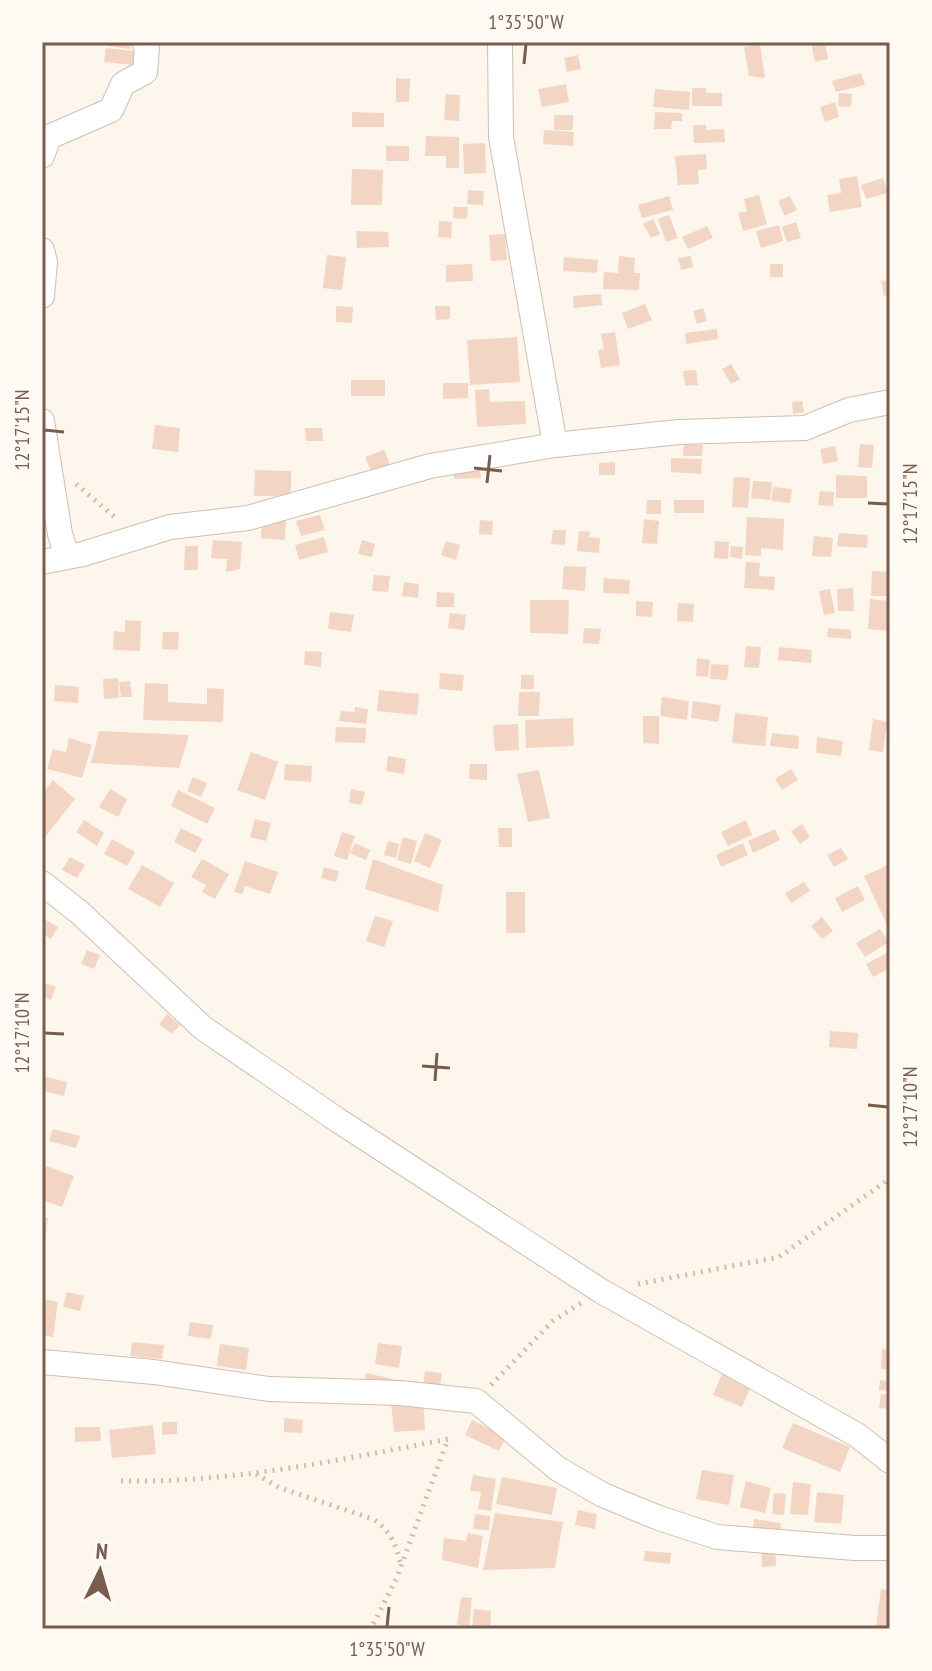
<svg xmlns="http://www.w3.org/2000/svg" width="932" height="1671" font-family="'PT Sans Narrow',sans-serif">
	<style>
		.building { fill: #f3d5c3 }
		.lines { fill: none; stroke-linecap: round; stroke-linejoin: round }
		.street-casing { stroke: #d1beb0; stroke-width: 26 }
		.path { stroke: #d9b8a5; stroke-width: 5; stroke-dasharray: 2 6; stroke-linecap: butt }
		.street { stroke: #fff; stroke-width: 24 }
		.ticks { fill: none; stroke: #7a5c4d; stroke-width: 3 }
		.neatline { fill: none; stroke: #7a5c4d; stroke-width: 3 }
		.ticks-label { font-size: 20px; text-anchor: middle; fill: #7a5c4d }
	</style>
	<rect width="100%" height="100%" fill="#fdf6ec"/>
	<path class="building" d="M109 42H131L130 49 108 46Z
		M811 42H825L828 59 815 62Z
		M760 44 765 78 749 76 744 47Z
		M106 48 143 52 141 66 104 62Z
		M578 55 581 69 567 72 564 58Z
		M861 73 865 85 836 92 832 81Z
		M396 78 410 79 409 102H396Z
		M566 84 569 102 542 107 538 89Z
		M692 88H706V93H722V106H692Z
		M655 89 690 92 689 110 653 107Z
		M839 93 852 94 851 107 838 106Z
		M446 94 460 95 459 121 444 120Z
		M835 102 839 117 825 122 820 107Z
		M352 112 384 113V127H352Z
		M655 112 682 113V121H672L671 129H654Z
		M554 115H573V130H554Z
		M693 125H706V130L724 129 725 142 694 143Z
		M544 130 574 132 573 146 543 144Z
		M426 136 459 137V168H446V156H425Z
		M485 143 486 173 464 174 463 144Z
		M386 146H409V161H386Z
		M706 154 707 169 698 170 699 184 678 185 675 156Z
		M352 169 383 170 382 205H351Z
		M857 176 862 207 830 212 827 195 841 193 839 179Z
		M883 178 888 193 866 199 861 185Z
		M468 190 484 191 483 205 467 204Z
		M759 195 767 224 743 231 738 213 747 211 744 199Z
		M669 196 673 210 642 218 638 205Z
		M790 196 797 210 785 216 778 201Z
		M454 207H468L467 219 453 218Z
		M669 215 678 238 666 242 658 219Z
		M653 219 660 234 651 238 643 224Z
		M439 221 452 222 451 238 438 237Z
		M796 222 801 238 787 242 782 227Z
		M779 225 783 241 761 248 756 231Z
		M707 226 713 238 688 249 682 237Z
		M356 231 388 232 389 247 357 248Z
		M505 234 507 260 491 261 489 235Z
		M327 255 346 257 342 290 323 288Z
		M619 256 635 258 634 273H640L639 290 603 289 604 272 618 273Z
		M691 256 693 267 681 270 678 258Z
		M564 257 598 260 597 273 563 271Z
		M472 264 473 281 446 282V265Z
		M770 264H783V277H770Z
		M890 280V295L884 296 881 281Z
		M601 294 602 305 574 308 573 296Z
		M645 304 652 320 628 329 622 313Z
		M336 306 353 307 352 323 336 322Z
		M435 306H450V319L436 320Z
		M703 308 707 321 697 324 693 311Z
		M717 329 718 339 686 344 685 333Z
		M615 332 620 365 601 368 598 350 604 349 601 334Z
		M517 337 520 382 470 385 467 340Z
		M731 364 740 379 731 384 722 369Z
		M696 370 698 385 685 386 683 371Z
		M351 380H385V396H351Z
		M443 383H468V398L443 399Z
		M489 389 490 402 525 401 526 424 477 427 475 390Z
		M802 401 804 412 793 414 792 402Z
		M155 425 180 428 178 452 152 449Z
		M305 428H322L323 441H306Z
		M684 444 703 445 702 456H683Z
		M860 444 874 445 872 468 858 467Z
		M835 446 838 461 823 464 820 449Z
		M384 450 390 464 371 471 365 457Z
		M671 458 702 459 701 474 671 472Z
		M479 461 481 478 454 479 453 462Z
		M615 462V475H599V463Z
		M255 470 291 471V496H254Z
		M836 475 867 476V498H836Z
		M734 477 750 478 748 508 732 507Z
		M753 481 772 482 770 500 751 498Z
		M773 487 792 489 790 503 771 501Z
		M820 491 834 492 833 506 818 505Z
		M647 500H661V514H646Z
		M674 500H704V513H674Z
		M320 515 325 530 301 536 296 521Z
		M262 516 286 518 285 540 261 538Z
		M747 517 784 519 783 550 761 548V556L745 555Z
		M644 519 659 521 657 544 642 543Z
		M480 520 493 521 492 535 479 534Z
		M553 530H566L565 545 551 544Z
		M579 531 590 532 589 537 600 538 599 553 577 551Z
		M839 533 868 535 867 548 837 546Z
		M814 536 833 538 831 557 812 556Z
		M324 537 328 552 299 560 295 545Z
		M213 540 242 542 240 569 226 572 227 559 211 558Z
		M362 540 375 544 372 557 358 554Z
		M446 541 460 545 456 560 441 555Z
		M715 541 729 542 728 559 714 558Z
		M185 546H198V570H184Z
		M731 546 743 547 742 559 730 557Z
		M746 562 760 563 759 576 775 577 774 590 744 588Z
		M564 566 586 567 585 591 562 589Z
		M872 571 890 572V596H871Z
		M374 575 390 576 388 592 372 591Z
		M604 578 630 580 629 594 603 593Z
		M404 582 419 584 418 598 402 596Z
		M853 588 854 611H838L837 589Z
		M830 589 835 613 824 615 819 591Z
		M437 592 454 593V607H436Z
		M870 599 890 601V631L868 629Z
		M530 600H569L568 634 530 633Z
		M636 601 653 602 652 617 636 616Z
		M678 603 694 604 693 622 677 621Z
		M330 612 354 615 351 632 328 629Z
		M450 613 466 615 464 630 448 628Z
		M125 620 141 621 140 651 113 650 114 631 125 632Z
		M584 628 601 629 599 644 583 643Z
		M828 628 851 630V639L827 637Z
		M163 632H179L178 650 162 649Z
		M746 646 761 647 759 668 744 667Z
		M779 647 812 650 811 663 778 660Z
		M305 651 322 652 321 667 304 665Z
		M697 658 710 660 708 677 696 676Z
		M711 664 729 665 727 680 710 679Z
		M440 673 464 675 462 691 439 689Z
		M521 675H534V689H521Z
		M118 678 119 698 104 699 103 679Z
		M130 681 132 697H121L119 682Z
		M145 683 168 684V702L207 704V688L224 689 223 722 143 720Z
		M55 685 79 687 78 703 54 701Z
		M379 690 419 694 417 715 377 711Z
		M519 692H540L539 716H518Z
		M662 697 689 701 687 720 660 716Z
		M693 701 721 705 718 722 691 718Z
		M355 707 368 709 366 724 339 721 341 711 355 712Z
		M735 713 768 717 765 746 732 743Z
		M643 716H659V744L643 743Z
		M573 718 574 746 526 748 525 720Z
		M873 719 887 722 883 752 869 750Z
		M518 724 519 750 495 751 493 725Z
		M336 727 366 728 365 743 335 742Z
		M99 731 189 735 179 768 91 763Z
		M772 733 799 736 798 749 770 746Z
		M817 737 843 741 841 756 816 753Z
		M69 738 92 745 82 778 47 769 53 749 66 752Z
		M251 752 278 762 265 800 237 790Z
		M388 756 406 759 404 774 386 771Z
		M285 764 312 766 311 782 284 780Z
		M470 764H487V780L469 779Z
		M791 769 798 780 782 790 775 779Z
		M539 770 550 818 528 822 517 774Z
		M193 777 207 783 201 797 187 791Z
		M53 780 75 799 42 841V794Z
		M110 789 127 799 118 817 99 807Z
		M351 789 365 792 362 805 349 803Z
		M178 790 215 808 207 824 171 806Z
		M255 819 271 823 266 841 250 837Z
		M84 820 104 833 97 846 76 832Z
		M746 820 752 835 728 846 721 832Z
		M802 824 810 837 800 844 791 831Z
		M181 828 203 839 195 853 174 842Z
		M498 828H512V847H499Z
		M775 829 780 840 753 853 748 841Z
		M342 832 355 836 347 860 334 856Z
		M425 833 442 840 430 868 414 861Z
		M403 837 417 841 411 864 397 860Z
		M112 839 135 852 127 866 104 854Z
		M388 841 399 844 396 858 384 855Z
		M355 843 370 850 366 860 350 853Z
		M743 843 748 855 721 867 716 855Z
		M841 848 848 859 834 867 827 855Z
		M70 857 85 865 77 878 62 870Z
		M202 859 229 874 215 899 202 892 206 885 191 877Z
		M373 859 443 885 438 912 365 889Z
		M245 861 278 872 270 894 245 886 242 894 234 892Z
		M890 864V931L864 876Z
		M142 865 174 883 160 907 128 889Z
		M324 867 339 871 336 882 321 878Z
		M804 882 810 891 791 903 785 893Z
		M858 886 865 900 842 912 835 898Z
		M506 892H525V933H506Z
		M375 916 393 921 384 947 366 941Z
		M822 917 833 931 822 939 811 926Z
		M42 918 58 927 51 939 42 934Z
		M880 929 889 942 865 957 856 943Z
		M87 950 100 955 94 969 81 964Z
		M890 951V968L873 977 866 964Z
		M42 982 56 987 51 1000 42 996Z
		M167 1014 180 1025 172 1034 159 1024Z
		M830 1031 858 1033 857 1049 829 1047Z
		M42 1076 67 1082 64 1096 42 1091Z
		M53 1129 80 1136 76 1148 49 1141Z
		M46 1166 74 1176 62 1207 42 1200V1177Z
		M42 1217 48 1218 45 1241H42Z
		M67 1292 84 1296 80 1311 63 1307Z
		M44 1299 58 1302 53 1337 42 1335Z
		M190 1322 213 1325 211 1339 188 1336Z
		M132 1342 164 1345 162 1359 130 1356Z
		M378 1343 402 1346 399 1368 375 1364Z
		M220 1344 249 1348 246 1370 217 1366Z
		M882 1349 890 1350V1370L881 1369Z
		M425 1371 442 1373 440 1387 423 1385Z
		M366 1373 393 1379 391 1390 364 1385Z
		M722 1374 751 1386 742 1407 713 1395Z
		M880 1380 890 1381V1391L879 1390Z
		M881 1394 890 1395V1409L879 1408Z
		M423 1400 425 1430 394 1432 391 1403Z
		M284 1418 303 1420 302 1433 284 1432Z
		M472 1420 506 1437 499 1451 465 1435Z
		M162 1422H177V1434L162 1435Z
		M793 1423 850 1447 840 1472 782 1448Z
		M153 1425 156 1454 112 1458 109 1430Z
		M75 1427H100L101 1441 75 1442Z
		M702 1470 734 1475 729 1505 696 1499Z
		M473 1475 496 1479 491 1511 478 1509 481 1492 470 1491Z
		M502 1477 557 1488 552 1515 496 1504Z
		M746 1481 771 1488 765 1513 740 1507Z
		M793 1482 811 1484 808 1515 790 1514Z
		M817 1492 844 1495 841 1524 814 1522Z
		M774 1493 786 1494 784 1515 772 1514Z
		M578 1510 597 1514 595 1529 575 1525Z
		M495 1513 563 1522 555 1568 483 1570Z
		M475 1514 490 1516 489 1530 473 1529Z
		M754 1519 781 1523 779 1538 752 1534Z
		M468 1533 483 1536 478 1568 442 1560 444 1538 466 1541Z
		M775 1544 776 1566 762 1567 761 1545Z
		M645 1551 671 1553 670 1564 644 1561Z
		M881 1589 890 1590V1629L876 1628Z
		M461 1597 472 1598 469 1626 457 1625Z
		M474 1609 491 1611 490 1629 472 1627Z"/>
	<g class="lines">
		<defs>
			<path id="street" d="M500 42 501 137 555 445
				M42 156 49 137 111 110 123 84 145 72 147 48 144 42
				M42 250 45 262 42 296
				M42 421 60 534 67 557
				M42 562 83 554 170 527 248 518 430 466 555 445 679 432 805 428 849 410 890 402
				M42 883 79 912 203 1028 339 1121 601 1291 857 1435 890 1461
				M42 1362 154 1372 269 1389 400 1393 476 1401 558 1469 603 1495 659 1518 717 1537 855 1548H890"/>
		</defs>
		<use href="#street" class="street-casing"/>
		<path class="path" d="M76 484 117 519
			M638 1284 779 1257 885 1182 890 1174
			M491 1385 553 1321 581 1303
			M256 1474 280 1488 373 1519C391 1531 396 1545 401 1565
			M121 1481C232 1483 340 1460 448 1439L397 1577 371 1629"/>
		<use href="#street" class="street"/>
	</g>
	<path class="ticks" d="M524 64 526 44M44 430 64 432M474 468 502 471M487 483 490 455M868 503 888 504M44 1033 64 1034M422 1066 450 1068M435 1081 437 1053M868 1105 888 1107M387 1627 389 1607"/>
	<rect width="932" height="1671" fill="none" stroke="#fffaf3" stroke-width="88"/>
	<g transform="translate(100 1571) rotate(5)" stroke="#fffaf3" stroke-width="6" paint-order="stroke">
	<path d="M0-6L14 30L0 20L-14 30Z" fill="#7a5c4d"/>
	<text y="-12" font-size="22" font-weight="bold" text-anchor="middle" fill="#7a5c4d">N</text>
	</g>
	<rect x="44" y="44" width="844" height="1583" class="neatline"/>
	<g class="ticks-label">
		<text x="526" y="29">1°35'50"W</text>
		<text transform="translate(22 430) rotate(-90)" y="7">12°17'15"N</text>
		<text transform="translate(910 504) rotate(-90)" y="7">12°17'15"N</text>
		<text transform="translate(22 1033) rotate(-90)" y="7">12°17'10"N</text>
		<text transform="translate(910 1107) rotate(-90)" y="7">12°17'10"N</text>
		<text x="387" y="1656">1°35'50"W</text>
	</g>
</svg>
